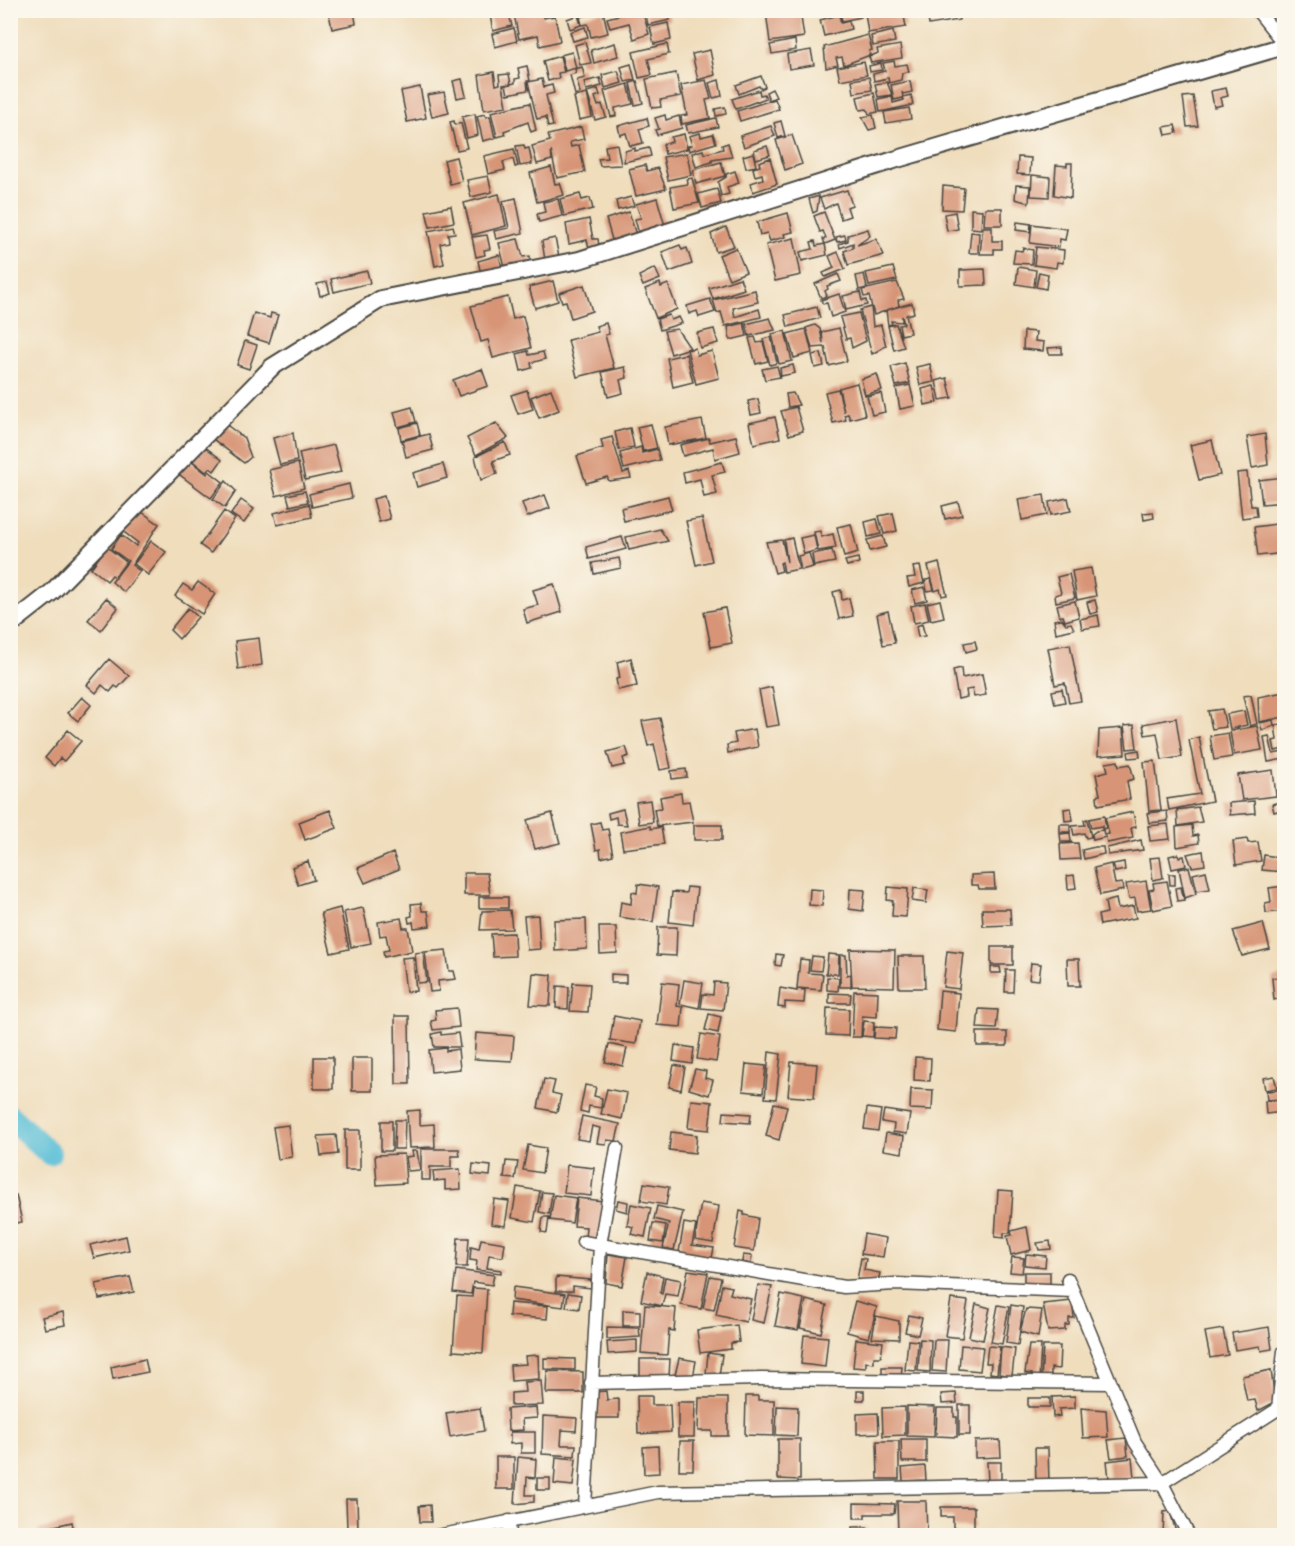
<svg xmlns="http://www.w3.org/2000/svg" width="1295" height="1546" font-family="Itim,sans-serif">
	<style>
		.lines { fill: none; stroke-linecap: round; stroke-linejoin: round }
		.river { stroke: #58bed6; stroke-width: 24 }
		.building { fill: #d79476 }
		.minor-casing { stroke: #484641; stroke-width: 15 }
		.tertiary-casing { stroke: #484641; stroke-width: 20 }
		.minor { stroke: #fff; stroke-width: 12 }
		.tertiary { stroke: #fff; stroke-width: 16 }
	</style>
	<rect width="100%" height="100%" fill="#fbf7ec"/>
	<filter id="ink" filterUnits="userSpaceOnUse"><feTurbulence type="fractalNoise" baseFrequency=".0167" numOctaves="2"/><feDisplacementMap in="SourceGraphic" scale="12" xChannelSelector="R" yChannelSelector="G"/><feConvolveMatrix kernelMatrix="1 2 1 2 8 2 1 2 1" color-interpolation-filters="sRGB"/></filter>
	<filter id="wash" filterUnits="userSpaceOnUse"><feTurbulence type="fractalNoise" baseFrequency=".008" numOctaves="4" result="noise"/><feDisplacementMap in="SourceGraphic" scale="24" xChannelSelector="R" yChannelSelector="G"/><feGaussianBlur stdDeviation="1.35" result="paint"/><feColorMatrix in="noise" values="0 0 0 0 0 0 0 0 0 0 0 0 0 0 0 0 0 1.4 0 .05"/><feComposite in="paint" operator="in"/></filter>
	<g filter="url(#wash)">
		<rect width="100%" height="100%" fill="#efddbc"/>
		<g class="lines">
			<path class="river" d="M10 1117 49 1153"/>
		</g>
		<g id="blocks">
			<path class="building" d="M342 10H354L356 24 332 29 329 13Z
				M489 10H508L512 26 493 31Z
				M513 10H542L544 18 555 16 560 41 540 46 538 35 519 39Z
				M617 10H642L649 34 634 39 629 23 610 28 607 18 619 15Z
				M645 10H667L670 20 648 25Z
				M777 10H800L804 37 770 42 766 12Z
				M840 10H859L861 17 842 21Z
				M880 10H894L895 17 904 16 906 27 868 33 865 13Z
				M927 10H958L959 20 929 25Z
				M603 11 608 33 591 37 588 24 582 25 580 17Z
				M578 15 581 25 570 29 567 19Z
				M839 15 841 23 849 21 851 29 824 36 820 20Z
				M668 23 671 40 654 44 650 27Z
				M585 27 588 37 573 41 570 32Z
				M514 28 517 41 495 47 492 34Z
				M893 31 895 42 873 46 871 36Z
				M868 35 872 50 869 51 870 55 844 65 842 57 836 58 838 65 826 68 824 47Z
				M795 40 796 50 772 54 770 45Z
				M585 42 591 63 580 65 575 45Z
				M615 43 618 56 594 63 591 50Z
				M667 44 669 54 648 59 652 75 639 78 633 52Z
				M900 45 902 58 871 63 869 57 878 53 877 49Z
				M710 50 715 75 698 80 692 54Z
				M811 50 814 65 789 69 787 54Z
				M572 52 576 68 565 71 561 55Z
				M560 56 564 72 558 73 559 78 548 81 543 61Z
				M894 61 895 66 907 64 909 72 902 73 901 80 889 83 888 78 874 81 873 74 885 71 883 63Z
				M864 62 867 75 840 80 837 67Z
				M881 63 882 70 870 72 869 66Z
				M631 64 635 80 625 82 621 67Z
				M527 66 530 81H527L528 90 508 94 506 85 515 83V79L520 78 518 68Z
				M582 67 585 78 577 80 580 93 575 95 570 75 576 73 575 69Z
				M618 71 622 83 605 88 602 75Z
				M494 72 496 85 500 84 499 75 509 74 511 84 503 85 507 106 484 110 479 75Z
				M676 73 681 96 660 100 661 107 652 108 646 79Z
				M761 76 765 87 761 89 759 86 739 94 736 85Z
				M869 77 872 90 854 93 852 80Z
				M600 78 602 86 586 90 584 82Z
				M462 79 466 96 457 98 453 81Z
				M542 79 544 87 552 85 554 93 546 95 553 126 548 127 546 117 537 119 528 82Z
				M706 80 711 99 706 100 710 118 682 124 681 116 687 115 681 85Z
				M719 80 722 96 713 98 709 83Z
				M637 81 643 103 635 105 630 83Z
				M910 81 912 92 903 94 902 92 903 98 894 100 891 85Z
				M887 82 892 95 878 97 875 84Z
				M628 84 633 104 615 108 616 116 611 117 604 91Z
				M420 87 426 118 407 122 401 91Z
				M1226 88 1228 96 1220 98 1222 105 1214 107 1211 91Z
				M598 89 600 95 595 97 598 106 602 104 606 117 595 120 587 92Z
				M772 89 776 97 769 100 766 92Z
				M759 90 760 95 764 94 766 98 736 109 732 99Z
				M444 92 449 113 432 117 427 95Z
				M874 93 878 112 869 114 867 109 860 110 857 97Z
				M587 94 592 117 579 120 574 97Z
				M911 95 913 105 880 112 878 99 892 96 893 103 904 100 903 97Z
				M1193 96 1198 126 1187 127 1183 97Z
				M775 99 779 109 740 121 737 111Z
				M530 103 536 130 531 132 528 122 504 131 505 135 497 137 491 112Z
				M725 107 726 114 716 116 715 109Z
				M909 108 911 119 886 123 884 112Z
				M475 114 478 135 467 138 462 117Z
				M485 114 486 117 490 116 495 138 483 141 477 116Z
				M665 115 666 120 679 116 682 128 657 135 655 130 659 129 655 118Z
				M873 115 876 128 869 130 862 117Z
				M647 118 649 126 639 129 643 143 630 146 626 133 620 135 618 126Z
				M716 118 718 127 688 133 686 125Z
				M454 121 455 125 461 123 467 148 457 150 450 122Z
				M781 121 785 136 778 138 774 123Z
				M1175 125 1177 133 1166 135 1164 127Z
				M771 126 775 136 744 147 740 136Z
				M581 127 584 139 570 142 571 147 579 145 585 172 557 178 551 151 552 160 537 164 532 146 550 141 548 135Z
				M700 133 701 137 713 134 716 143 689 151 688 146 692 145 689 136Z
				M684 134 687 149 665 154 663 144 672 142 671 137Z
				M792 135 802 164 785 170 776 140Z
				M728 143 732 157 712 160V162L696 167 692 153 703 150 704 154 723 149 722 145Z
				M617 144 621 165 600 166 598 159 607 158 605 146Z
				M524 145 525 149 529 148 532 164 520 166 516 146Z
				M767 146 770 155 756 159 754 150Z
				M635 148V151L649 148 651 156 624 162 625 151Z
				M514 149 518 166 515 167 513 159 503 162 505 170 488 174 484 156Z
				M687 153 691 175 668 180 663 157Z
				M753 153 756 166 746 168 743 156Z
				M456 157 462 181 450 184 444 160Z
				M1018 157 1031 158 1030 175 1017 174Z
				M770 158 777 184 753 192 751 183 763 179 762 174 755 176 753 168 760 166 759 162Z
				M721 162 725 176 696 184 693 170Z
				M1067 163H1072L1071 198 1054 195 1056 165 1067 166Z
				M645 165 647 171 658 168 666 189 636 196 629 169Z
				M551 167 555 184 560 183 564 195 537 202 530 173Z
				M735 171 739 183 727 187 729 194 721 196 718 182 726 177V174Z
				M1032 175 1050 177 1049 197 1031 196Z
				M488 176 492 192 471 197 467 180Z
				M692 178 699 203 674 208 670 187 688 184 687 179Z
				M1016 185 1030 186 1029 203 1015 199Z
				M943 186 964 188 962 210 942 209Z
				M717 189 721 203 702 208 698 194Z
				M847 190 852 205 847 207 850 216 841 219 836 203 824 209 820 198Z
				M499 194 506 226 472 235 464 203Z
				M580 194 582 200 590 198 593 209 564 216 560 199Z
				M819 196 817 211 813 213 809 199Z
				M631 197 634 206 618 210 616 201Z
				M516 198 523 233 496 239 494 231 509 228 503 201Z
				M657 198 665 226 639 234 635 219 641 218 636 204Z
				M558 199 562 216 539 222 537 214 545 212 543 202Z
				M451 206 454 222 430 227 426 211Z
				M985 208H1002V225H984Z
				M971 209 982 210 981 229 971 228Z
				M629 212 636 235 613 243 606 219Z
				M824 212 835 240 825 244 823 239 826 238 823 231 820 232 814 216Z
				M955 212 958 229 947 231 944 214Z
				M788 213 793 232 784 234 785 237 770 241 767 233 760 235 757 222Z
				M589 219 593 239H598L599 247 589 249 587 240 569 244 566 224Z
				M1017 222 1031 224 1030 232 1016 230Z
				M1032 224 1067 229 1065 240 1060 239 1059 247 1030 243Z
				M453 226 455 233 448 234 449 242 440 244 444 264 435 266 428 231Z
				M726 227 734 246 716 252 711 234Z
				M983 227H992V241H1002V249H994V254H980Z
				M868 229 870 236 857 245 876 239 884 255 848 265 844 251 853 248V243L840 248 839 244 848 241V235Z
				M971 232 979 233 978 253H969Z
				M487 235 490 249 484 250 485 255 476 257 472 237Z
				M845 235 846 240 837 242 836 237Z
				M555 238 559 257 545 260 542 241Z
				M794 238 801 275 775 281 766 245Z
				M518 239 523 257 530 256 531 262 505 268 499 243Z
				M815 241 816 246 825 244 827 255 802 261 800 252 813 249 811 242Z
				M680 245 682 250 687 248 692 264 669 272 662 252Z
				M1036 247 1064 250 1063 263 1057 262 1056 268 1034 265Z
				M736 248 746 272 729 279 719 255Z
				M1023 248 1033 250 1032 264 1013 263 1015 250 1022 251Z
				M838 252 845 269 825 277 823 273 834 268 829 256Z
				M499 255 502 268 481 274 478 261Z
				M893 267 897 280 869 286 866 273Z
				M1018 267 1036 270 1034 287 1016 284Z
				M655 268 660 279 643 286 639 276Z
				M985 269 986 285 960 286V270Z
				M367 271 370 283 334 292 331 279Z
				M1039 272 1048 274 1046 289 1036 287Z
				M838 274 841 281 827 286 828 289 825 291 827 296 821 298 815 284Z
				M864 274 867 288 859 290 856 276Z
				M740 278 744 289 713 299 709 288Z
				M553 281 558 301 535 308 529 287Z
				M327 282 330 293 320 296 317 284Z
				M897 282 904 299 898 300 899 306 874 315 869 296 864 297 862 290Z
				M660 283 661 287 668 284 677 309 656 318 645 289Z
				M584 285 592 311 571 318 566 301 562 302 559 293Z
				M755 290 758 302 733 308 735 317 759 309 761 317 725 326 721 312 717 313 713 300Z
				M860 292 862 301 866 300 867 305 846 310 843 296Z
				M839 294 845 312 831 317 827 303 823 304 821 300Z
				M508 297 513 319 523 316 531 348 493 358 488 340 481 342 471 306Z
				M710 299 715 312 699 317 697 311 689 314 687 306Z
				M912 303 914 313 906 315 910 333 901 335 899 325 904 324 902 316V322L891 321 892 324 888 325 886 310Z
				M817 307 820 318 788 327 785 315Z
				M871 307 873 327 881 325 886 346 872 354 860 310Z
				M254 313 270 318 271 313 278 315 269 343 247 336Z
				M859 313 866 341 852 348 850 338 846 339 840 317Z
				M669 315 671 320 679 317 682 323 660 330 657 319Z
				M770 318 775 330 749 336 746 324Z
				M606 323 609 334 605 335 614 368 577 377 568 340 598 332 596 326Z
				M744 323 747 336 730 340 728 327Z
				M896 324 904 347 894 350 888 326Z
				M815 325 820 329 823 343 822 332 839 328 847 361 829 366 825 347 812 348 806 328Z
				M677 329 690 348 671 354 664 331Z
				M714 329 718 343 700 348 697 333Z
				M806 329 812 353 794 358 787 334Z
				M785 331 792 361 779 364 772 334Z
				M1024 331 1036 332 1035 341 1044 342 1043 351 1023 349Z
				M755 337 757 343 763 342 768 361 756 364 749 338Z
				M771 337 777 363 770 365 763 339Z
				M245 341 257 345 249 369 237 365Z
				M1062 347V354H1049L1048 348Z
				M695 348 697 355 712 351 719 378 696 384 687 350Z
				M528 351 529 355 543 352 545 359 531 363 532 368 521 371 517 354Z
				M821 353 824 366 815 368 812 355Z
				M686 354 693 382 673 387 667 358Z
				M905 363 910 383 896 386 891 367Z
				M930 364 934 382 920 385 916 367Z
				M793 365 795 373 781 376 780 368Z
				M777 366 780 377 765 380 762 369Z
				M625 367 627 378 620 380 623 393 608 397 602 372Z
				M482 369 488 386 459 396 453 380Z
				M877 374 882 390 865 395 861 379Z
				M947 378 952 398 940 400 936 381Z
				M857 383 865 415 850 419 848 414 844 415 846 420 833 423 825 392 838 389 844 412 839 388Z
				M910 385 915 406 900 409 896 388Z
				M934 386 938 402 925 405 922 389Z
				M551 389 559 410 539 418 531 397Z
				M527 390 533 409 518 414 511 395Z
				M793 393 799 405 788 407 786 394Z
				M881 393 885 412 872 415 867 396Z
				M758 399 761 413 751 415 748 401Z
				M412 407 416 422 398 427 394 412Z
				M796 407 803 431 789 435 781 411Z
				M775 417 780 438 754 444 749 423Z
				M702 420 706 438 668 445 665 427Z
				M224 423 244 438 251 457 244 463 213 439Z
				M417 423 420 435 401 440 399 428Z
				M496 423 508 438 476 455 467 438Z
				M651 424 657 448 643 451 637 427Z
				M630 428 634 447 619 450 615 432Z
				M293 433 297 461 280 465 273 438Z
				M429 434 433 450 406 457 402 441Z
				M1265 434 1268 465 1252 468 1247 437Z
				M736 436 740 452 715 459 713 448 683 456 680 445 709 438 710 442Z
				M612 437 623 473 629 471 631 478 609 481 607 477 586 483 577 456 603 448 601 440Z
				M1212 440 1220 475 1199 480 1190 445Z
				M505 442 510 455 493 461 497 474 481 480 475 457Z
				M200 443 222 460 214 471 210 468 206 472 189 458Z
				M334 445 341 472 305 480 299 453Z
				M641 447 642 453 657 449 660 460 624 469 620 453Z
				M187 458 207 474 209 471 223 482 211 498 176 472Z
				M722 462 725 472 712 475 717 494 704 497 700 479 685 483 683 472Z
				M298 463 304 488 276 496 269 470Z
				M443 464 447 478 417 487 413 473Z
				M1247 472 1251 506H1256L1257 516 1242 518 1237 473Z
				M1284 477V502L1262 504 1259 480Z
				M226 481 236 491 225 508 213 499Z
				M349 484 352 498 312 507 309 494Z
				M305 491 308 502 290 506 287 495Z
				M545 495 550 508 527 517 522 503Z
				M1044 495 1047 515 1022 520 1018 499Z
				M384 496 390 519 379 522 373 499Z
				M668 496 672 510 624 521 621 508Z
				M1068 498 1071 511 1051 515 1049 502Z
				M241 500 254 509 244 523 231 514Z
				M958 502 962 515 945 519 942 506Z
				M309 504 312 517 277 525 274 513Z
				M139 510 159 524 132 565 140 571 124 592 112 582 128 561 111 549 121 535 136 546 138 543 124 532Z
				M224 511 235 519 211 553 200 545Z
				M1153 512 1154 518 1144 520 1143 513Z
				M893 513 897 531 884 534 879 516Z
				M702 518 712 561 696 565 686 521Z
				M877 519 881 534 868 537 865 522Z
				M1284 523V553L1258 556 1254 527Z
				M851 524 858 553 844 557 837 527Z
				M660 529 668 541 629 550 626 537Z
				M820 531 821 537 833 534 836 548 818 551 814 532Z
				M814 535 817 550 804 554 800 538Z
				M883 536 886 547 870 551 867 540Z
				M622 537 626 549 589 559 586 547Z
				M792 538 799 569 784 572 782 562 780 563 782 571 775 573 766 542 782 540 787 562 784 540Z
				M151 541 166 552 148 575 134 564Z
				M107 547 126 562 115 577 112 575 107 581 91 568Z
				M832 550 835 562 814 566 812 554Z
				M809 553 813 567 801 570 798 556Z
				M619 558 621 568 594 574 592 563Z
				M858 558 859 563 847 566 845 561Z
				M939 563 947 595 942 596 940 589 935 591 928 566Z
				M920 566 924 583 909 587 907 578 915 577 913 567Z
				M1091 568 1096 596 1077 600 1072 571Z
				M1069 574 1075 598 1056 602 1055 595 1061 593 1057 577Z
				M931 579 934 590 927 591 925 580Z
				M198 582 215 594 202 614 175 596 183 584 192 590Z
				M554 584 562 612 527 623 523 609 538 605 533 590Z
				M924 587 927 600 915 603 912 590Z
				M841 590 842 600 849 598 853 616 839 619 833 592Z
				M106 598 118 608 101 630 88 620Z
				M940 600 944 617 931 620 927 603Z
				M1095 600 1098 612 1090 614 1087 602Z
				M1075 601 1079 617 1065 621 1063 616 1060 617 1057 605Z
				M925 603 929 620 914 623 911 606Z
				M188 608 198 617 179 639 170 630Z
				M725 608 732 643 711 647 704 612Z
				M888 611 895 643 883 645 877 614Z
				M1098 615 1100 626 1082 629 1080 619Z
				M1062 619 1066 624 1071 623 1074 629 1056 633 1054 620Z
				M922 624 925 636 918 637 916 626Z
				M259 638 262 665 238 669 235 641Z
				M975 641 977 649 966 652 964 643Z
				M1070 644 1081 701 1069 703 1065 683 1055 685 1048 648Z
				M631 658 637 686 618 690 616 679 620 678 617 662Z
				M109 659 129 676 118 688 115 686 110 692 102 685 96 693 87 685Z
				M961 668 962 678 982 674 986 695 974 697 972 689 966 690 967 697 958 699 953 670Z
				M772 687 779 725 766 727 759 690Z
				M1062 689 1065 702 1055 704 1052 691Z
				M1284 692V717L1259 722 1258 697Z
				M1251 695 1257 724 1250 726 1243 696Z
				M82 697 91 705 78 721 68 713Z
				M1222 709 1226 727 1212 729 1208 711Z
				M1244 711 1247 725 1230 729 1227 714Z
				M660 718 671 768 660 770 654 744 648 746 642 721Z
				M1176 718 1182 757 1162 760 1157 733 1145 735 1143 724Z
				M1273 720 1274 726 1262 730 1260 723Z
				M1284 724V749L1275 751 1273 741 1277 740 1275 725Z
				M1134 725 1137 748 1127 749 1124 726Z
				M1257 726 1262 750 1234 755 1230 731Z
				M1123 728 1125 754 1098 756 1099 730Z
				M755 729 758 747 728 753 727 745 736 743 734 733Z
				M68 730 81 741 64 761 60 758 54 766 45 758Z
				M1228 733 1232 757 1214 760 1210 736Z
				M1269 736 1273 754 1284 752V759L1268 762 1264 737Z
				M1199 737 1212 801 1169 810 1167 799 1200 794 1189 740Z
				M626 747 629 756 623 758 625 765 612 768 607 752Z
				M1139 750 1140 757 1129 758 1128 752Z
				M1118 761 1119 766 1130 764 1134 779 1127 781 1130 799 1098 805 1097 796 1100 795 1096 774 1108 771 1106 763Z
				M1155 761 1161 810 1149 811 1144 762Z
				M686 769 687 777 672 779 671 771Z
				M1273 770 1276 796 1242 800 1238 775Z
				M681 793 682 802 689 801 693 822 657 826 654 809 662 808 660 797Z
				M650 800 653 822 639 824 636 802Z
				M1254 801 1255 813 1230 815 1229 803Z
				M1280 802 1282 810 1274 812 1272 804Z
				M1198 807 1202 822 1178 826 1177 810Z
				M1071 808 1073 820 1065 821 1064 809Z
				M623 809 627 825 617 824 616 817 609 819 608 813Z
				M330 810 337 828 305 840 299 822Z
				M1167 811 1168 821 1149 823 1147 813Z
				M1133 812 1136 827 1131 828 1133 838 1107 843 1106 837 1093 840 1092 834 1096 831 1103 830 1104 835 1109 834 1105 818Z
				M552 813 560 843 535 849 527 820Z
				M1104 816 1106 828 1102 829V826L1091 828 1089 819Z
				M1087 819 1091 837 1086 838 1084 833 1074 835 1072 826 1085 825 1084 820Z
				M600 822 602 830 608 829 613 855 601 858 600 849 596 850 591 824Z
				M1060 824H1070V832H1060Z
				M1168 824 1170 839 1150 841 1148 826Z
				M694 825H722V840H694Z
				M1192 825 1193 836 1198 835 1199 843 1177 847 1176 827Z
				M650 826 651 829 661 827 664 844 623 849 620 832Z
				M1070 833 1071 842H1061L1060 834Z
				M1247 839 1248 843 1258 842 1261 861 1236 865 1233 841Z
				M1141 840 1143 850 1108 855 1107 848Z
				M1078 843 1080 859 1061 860 1060 844Z
				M1095 847H1103L1104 854 1084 859 1082 850Z
				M1203 851 1205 865 1192 867 1187 854Z
				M393 853 399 869 365 883 358 868Z
				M1178 854 1179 857 1184 856 1186 866 1172 869 1169 856Z
				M1264 855 1284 858 1283 872 1262 870Z
				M1160 857 1163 878 1153 880 1150 858Z
				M308 861 314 880 298 885 292 867Z
				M1124 862 1125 870 1115 872 1113 864Z
				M1111 864 1115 884 1122 883 1123 890 1100 895 1094 868Z
				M1189 867 1196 894 1185 898 1179 869Z
				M1206 871 1210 889 1197 891 1193 874Z
				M464 873H487L490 895H464Z
				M994 874 995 889H979L978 885H971V875Z
				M1169 874H1175V885H1170Z
				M1074 875 1076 888 1068 889 1067 876Z
				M1146 881 1151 909 1137 911 1135 898 1129 899 1126 884Z
				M1167 881 1172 906 1153 910 1149 890 1154 889 1153 883Z
				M638 884 658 887 653 922 619 917 621 902 631 904 632 892 637 893Z
				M1284 886V911L1266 913 1265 903 1271 902 1269 888Z
				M687 887 697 888 693 925 669 922 672 892 686 893Z
				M888 887 908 889 906 917 892 916 893 901 887 900Z
				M1181 887 1184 900 1177 901 1175 888Z
				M914 888 928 890 926 903 912 901Z
				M810 889 823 890 822 906 809 905Z
				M850 889 865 890 863 911 849 909Z
				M479 897H508V908H479Z
				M1116 899 1118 909 1133 906 1136 918 1100 925 1098 915 1107 913 1105 902Z
				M421 903 422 911H428L430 926 414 928 413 922 409 923 408 917 412 916 411 904Z
				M340 908 349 949 331 953 321 913Z
				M363 908 371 943 351 947 344 912Z
				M982 909H1010L1011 925 983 926Z
				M510 910 512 929 480 930 482 911Z
				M538 915 540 949 527 950 524 916Z
				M401 918 403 928H408L412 951 384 957 383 951 389 950 386 935 380 936 378 922Z
				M586 919 587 949 555 951 554 920Z
				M1263 923 1270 949 1242 956 1233 931Z
				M599 927H616L617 953 600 954Z
				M658 927H677L676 956 657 955Z
				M514 933 515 956 493 957 491 934Z
				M991 947H1013V965H991Z
				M850 949 895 950 894 987 852 986Z
				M446 950 449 971H454L456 979 438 981 439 991 430 992 425 952Z
				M947 951 963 953 959 989 943 987Z
				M423 952 427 982 418 983 415 953Z
				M776 954 783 955 781 966 775 965Z
				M828 954 839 955 838 974H826Z
				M840 955H846L847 975 851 974V987H840Z
				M812 956 823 957 821 971 810 970Z
				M898 956H924L925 988H899Z
				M413 957 416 991 406 992 402 958Z
				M800 959 809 960 808 973 823 974 821 990 797 988Z
				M1067 959H1079L1080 986H1068Z
				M1031 963 1041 964 1039 980 1029 979Z
				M991 967H1000L1001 973H991Z
				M1006 970H1014L1013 992H1005Z
				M1282 971H1284V997L1274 1000 1272 978 1283 976Z
				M533 973 552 975 550 1006 530 1005Z
				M611 974 626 975V983H611Z
				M827 977 839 978 838 991 827 990Z
				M684 980 703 983 699 1008 680 1004Z
				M662 982 679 984 677 1006 683 1007 681 1027 657 1025Z
				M714 982 726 983 723 1010 701 1008 703 994 713 995Z
				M573 983 590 984 588 1012 570 1011Z
				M557 986 569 987 568 1009 556 1008Z
				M780 988 797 991V989L805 990 804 1003 785 1002V1008L778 1007Z
				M854 991 878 992 877 1017 862 1016 861 1037H852Z
				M940 991 959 993 956 1032 937 1030Z
				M829 993 851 994 850 1003H829Z
				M457 1008 459 1027 433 1030 431 1021 436 1020 435 1010Z
				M827 1008 849 1009 848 1036 826 1035Z
				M979 1009 998 1010 996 1029 977 1028Z
				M709 1014 721 1017 718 1033 705 1030Z
				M395 1016H409L410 1084H396Z
				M614 1016 640 1021 636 1044 610 1040Z
				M864 1021 874 1022 873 1037 862 1036Z
				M875 1027 896 1028 895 1039 874 1038Z
				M441 1032V1035L458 1033 460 1047H434L432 1034Z
				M977 1032H1007V1046H977Z
				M476 1033 514 1036 512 1061 474 1059Z
				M701 1034 720 1037 716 1062 697 1059Z
				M609 1044 627 1048 623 1066 605 1062Z
				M675 1045 694 1048 692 1064 673 1061Z
				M446 1048V1051L458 1049 460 1069 431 1072 429 1050Z
				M769 1052 781 1054 776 1099 765 1098Z
				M314 1057H333V1089H314Z
				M915 1057 931 1058 930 1081 914 1080Z
				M352 1058H372V1091H352Z
				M791 1062 817 1064 814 1098 788 1096Z
				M746 1064 766 1066 763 1093 743 1091Z
				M674 1065 685 1067 681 1090 669 1087Z
				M695 1069 706 1071 705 1078 713 1080 709 1095 689 1089Z
				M1274 1076 1277 1088 1265 1090 1263 1078Z
				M544 1079 555 1081 552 1093 561 1095 557 1112 538 1108Z
				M585 1085 596 1087 594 1096 602 1098 601 1108 589 1106 588 1113 580 1111Z
				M607 1089 627 1093 622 1119 601 1114Z
				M911 1089 933 1090 932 1110 910 1109Z
				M1281 1090 1282 1099 1267 1100 1266 1091Z
				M691 1100 712 1102 709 1130 688 1128Z
				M1284 1100V1112L1266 1114 1265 1101Z
				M774 1103 787 1106 779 1140 766 1136Z
				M867 1108 881 1110 878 1131 864 1129Z
				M420 1110V1125L434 1124 435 1147 409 1148 407 1111Z
				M884 1110 910 1114 907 1134 893 1132 894 1124 882 1122Z
				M724 1112 751 1114 750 1123 723 1121Z
				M582 1116 620 1124 616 1141 607 1140 606 1144 597 1143 600 1128 592 1126 589 1141 577 1139Z
				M395 1120H405L404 1149H394Z
				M381 1121H392V1151H381Z
				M288 1125 292 1157 278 1159 273 1127Z
				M345 1130H360V1170H345Z
				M671 1132 697 1135 695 1153 669 1150Z
				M886 1133 904 1136 902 1153 883 1150Z
				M336 1135 338 1154 321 1156 318 1136Z
				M528 1145 546 1148 542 1173 523 1170Z
				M421 1149H459L460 1156H451V1167H430V1180H421Z
				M412 1151H417L420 1170 408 1171 406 1157 413 1156Z
				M404 1154 406 1183 377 1185 375 1155Z
				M506 1161 518 1162 515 1179 504 1178Z
				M473 1164 491 1166 490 1176 472 1174Z
				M567 1165 594 1168 591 1196 564 1193Z
				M460 1169 461 1189 445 1190V1180L434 1181 433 1171Z
				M644 1183 669 1187 666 1205 641 1201Z
				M517 1187 540 1191 534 1222 512 1218Z
				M998 1190 1013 1191 1010 1233H1004V1238L995 1237Z
				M542 1192 552 1193 549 1214 539 1212Z
				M16 1195 22 1222 10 1224V1197Z
				M554 1195 576 1198 572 1223 550 1220Z
				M577 1198 603 1201 598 1240 585 1239 586 1227 574 1226Z
				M494 1199 509 1201 505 1226 491 1224Z
				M618 1200 628 1202 627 1212 616 1209Z
				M701 1203 719 1206 713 1243 695 1240Z
				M631 1204 651 1208 645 1237 631 1234 633 1227 627 1225Z
				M657 1206 683 1212 674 1250 663 1248 669 1223 654 1219Z
				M740 1211 744 1212V1215L758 1218 754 1251 734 1248Z
				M543 1217H549L547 1233 541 1232Z
				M653 1223 666 1225 663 1243 650 1241Z
				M684 1223 696 1225 692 1245 714 1248 712 1258 679 1252Z
				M1027 1227 1031 1250 1011 1255 1007 1236 1012 1235 1011 1231Z
				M864 1234 886 1238 883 1257 861 1254Z
				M126 1236 129 1250 94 1258 90 1245Z
				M458 1238H469L467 1267H456Z
				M481 1239 505 1243 503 1257 489 1255 487 1268 501 1270V1273L476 1270 477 1261 470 1260 471 1247 479 1249Z
				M1050 1241 1051 1249 1039 1250 1037 1243Z
				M608 1254 627 1257 622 1286 606 1283Z
				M1026 1254 1046 1256 1045 1267 1025 1265Z
				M743 1255 752 1256 751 1264 742 1262Z
				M1012 1257 1024 1258 1022 1273 1010 1272Z
				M861 1258 866 1259 864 1270 880 1273 878 1282 857 1280Z
				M456 1270 494 1275 492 1285 473 1282 471 1294 453 1292Z
				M688 1270 708 1273 701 1309 681 1305Z
				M647 1272 663 1276 660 1293 662 1294 665 1277 681 1280 678 1296 665 1294 662 1306 641 1301Z
				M1024 1272H1050V1288L1024 1287Z
				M710 1276 721 1278 714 1310 703 1308Z
				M130 1277 134 1292 99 1299 96 1284Z
				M556 1277 591 1280V1288L573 1286V1291H556Z
				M722 1285 732 1287 730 1294 751 1299 746 1322 716 1315Z
				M758 1285 772 1287 764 1323 751 1320Z
				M513 1287 565 1294 563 1307 512 1300Z
				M473 1288 487 1289 483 1353 453 1351 457 1296 472 1297Z
				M568 1293 581 1295 579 1309 566 1307Z
				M781 1294 804 1299 798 1330 775 1326Z
				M951 1299 968 1301 962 1338 945 1336Z
				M806 1300 827 1305 821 1333 800 1328Z
				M855 1301 877 1307 869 1338 847 1332Z
				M1072 1301 1074 1318H1069V1325H1065V1330L1048 1331 1043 1304Z
				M510 1303 548 1306 547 1319 509 1316Z
				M976 1304 990 1308 983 1340 969 1337Z
				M645 1305 676 1308 674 1331 669 1330 667 1355 641 1353Z
				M998 1305 1009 1307 1002 1344 991 1342Z
				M1011 1305 1023 1307 1018 1345 1006 1343Z
				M1026 1309 1042 1310 1038 1337 1020 1332Z
				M623 1310 640 1311V1326H623Z
				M63 1312 65 1325 45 1329 42 1317Z
				M909 1315 922 1318 918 1335 905 1332Z
				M876 1316 899 1321V1339L872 1338Z
				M737 1325 739 1342 731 1343V1349L700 1353 697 1330Z
				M607 1327 639 1328 640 1337 607 1339Z
				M1269 1327 1272 1349 1261 1351 1260 1346 1235 1350 1232 1333Z
				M1223 1329 1228 1355 1210 1358 1205 1332Z
				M804 1335 828 1337 825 1367 801 1364Z
				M856 1339 883 1342 881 1357H874V1363L866 1362V1368L853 1367Z
				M920 1339 931 1340 930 1372 918 1371Z
				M637 1340V1352L608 1354 607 1342Z
				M908 1340 918 1341 916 1371 905 1370Z
				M934 1340H948L946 1372 932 1371Z
				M961 1345 983 1347 980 1371 959 1369Z
				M1029 1345H1041L1039 1381 1032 1380V1374L1025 1373Z
				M988 1346 1000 1347 997 1374 990 1373 991 1363H986Z
				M1043 1346H1060L1059 1369 1051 1368V1381L1041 1380Z
				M1001 1347 1015 1349 1012 1376 999 1374Z
				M708 1353 722 1355 719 1376 706 1374Z
				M538 1355 539 1379 511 1381 510 1365 526 1364 525 1356Z
				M544 1358 575 1359V1370L544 1369Z
				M679 1358 696 1361 693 1378 675 1375Z
				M145 1359 148 1372 113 1379 111 1367Z
				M640 1359H670L669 1377H640Z
				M882 1367H902L901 1378 882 1377Z
				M1271 1370 1275 1402 1258 1411 1255 1400 1247 1401 1242 1376Z
				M547 1371 583 1372V1393H546Z
				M541 1381 543 1405 511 1406V1393L525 1392 524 1382Z
				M606 1391 607 1400 619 1399V1418H593L592 1392Z
				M857 1391H864V1400H857Z
				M956 1393 957 1403 942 1404 941 1394Z
				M637 1396H652V1405H670L671 1432 638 1434Z
				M746 1396H758V1400H774V1436L745 1435Z
				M1075 1396V1408L1059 1409 1060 1416 1053 1417 1052 1397Z
				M699 1398H728V1436H712V1431H698Z
				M1028 1398H1050V1407H1028Z
				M678 1402H695L694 1437H678Z
				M959 1405H970V1435H959Z
				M777 1406 798 1407 797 1436 776 1435Z
				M907 1406 935 1407 934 1437 907 1436Z
				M536 1407 537 1418 522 1419 523 1430 508 1431 507 1409Z
				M905 1407V1435L883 1436 882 1408Z
				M480 1408 484 1431 450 1437 446 1413Z
				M937 1408H954V1417H957V1437L936 1436Z
				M1081 1408 1106 1410 1108 1437 1083 1438Z
				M878 1413 879 1433 857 1434V1414Z
				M543 1416 577 1418 576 1431 562 1430 561 1445H576L575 1456 542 1454Z
				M510 1432H535V1453H521V1443L510 1444Z
				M1126 1438 1128 1456 1111 1458 1108 1440Z
				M778 1439H800V1480L778 1479Z
				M901 1439H926V1462H902Z
				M1000 1440 1001 1457 975 1458V1441Z
				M680 1441H694L693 1470H679Z
				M877 1441H899V1479H878Z
				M658 1446 659 1473 644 1474 643 1447Z
				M1035 1448H1048L1049 1483H1036Z
				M496 1457H514V1489H496Z
				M518 1457 536 1459 535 1478 527 1477 526 1495H534V1502L515 1504Z
				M556 1457 576 1459 573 1486 554 1484Z
				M1132 1458 1134 1477 1109 1479 1107 1461Z
				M987 1462H1001V1483H988Z
				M925 1466 926 1480 903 1481 902 1468Z
				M537 1478H550V1490H537Z
				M346 1499H357L358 1528 347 1529Z
				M897 1501H926L927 1536 898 1535Z
				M854 1503 895 1504 894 1514H865V1518H854Z
				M430 1505 431 1522H420L419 1506Z
				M941 1507H974V1528H953V1517H941Z
				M1170 1511 1177 1536H1163L1164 1512Z
				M72 1522 75 1536H40L38 1530Z
				M852 1527H867V1536H852Z
				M1100 1531 1101 1536H1078V1532Z"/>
		</g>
	</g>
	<g filter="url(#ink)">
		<use href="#blocks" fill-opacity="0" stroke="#484641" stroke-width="1.5"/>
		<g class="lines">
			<defs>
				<path id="minor" d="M1257 10 1284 44
					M583 1242 844 1287 895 1284 1073 1291
					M1068 1279 1135 1442 1162 1483
					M591 1383 761 1379 1111 1383
					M585 1506 600 1245 617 1148
					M509 1521 510 1536
					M437 1536 658 1492 1162 1483
					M1189 1536 1162 1483 1278 1409 1284 1351"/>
				<path id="tertiary" d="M1281 10 1284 40
					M10 625 52 592 272 367 381 299 579 260 894 160 1284 46"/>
			</defs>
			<use href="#minor" class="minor-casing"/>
			<use href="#tertiary" class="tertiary-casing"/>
			<use href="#minor" class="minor"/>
			<use href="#tertiary" class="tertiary"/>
		</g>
	</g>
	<rect width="1295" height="1546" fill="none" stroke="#fbf7ec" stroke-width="36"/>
</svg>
